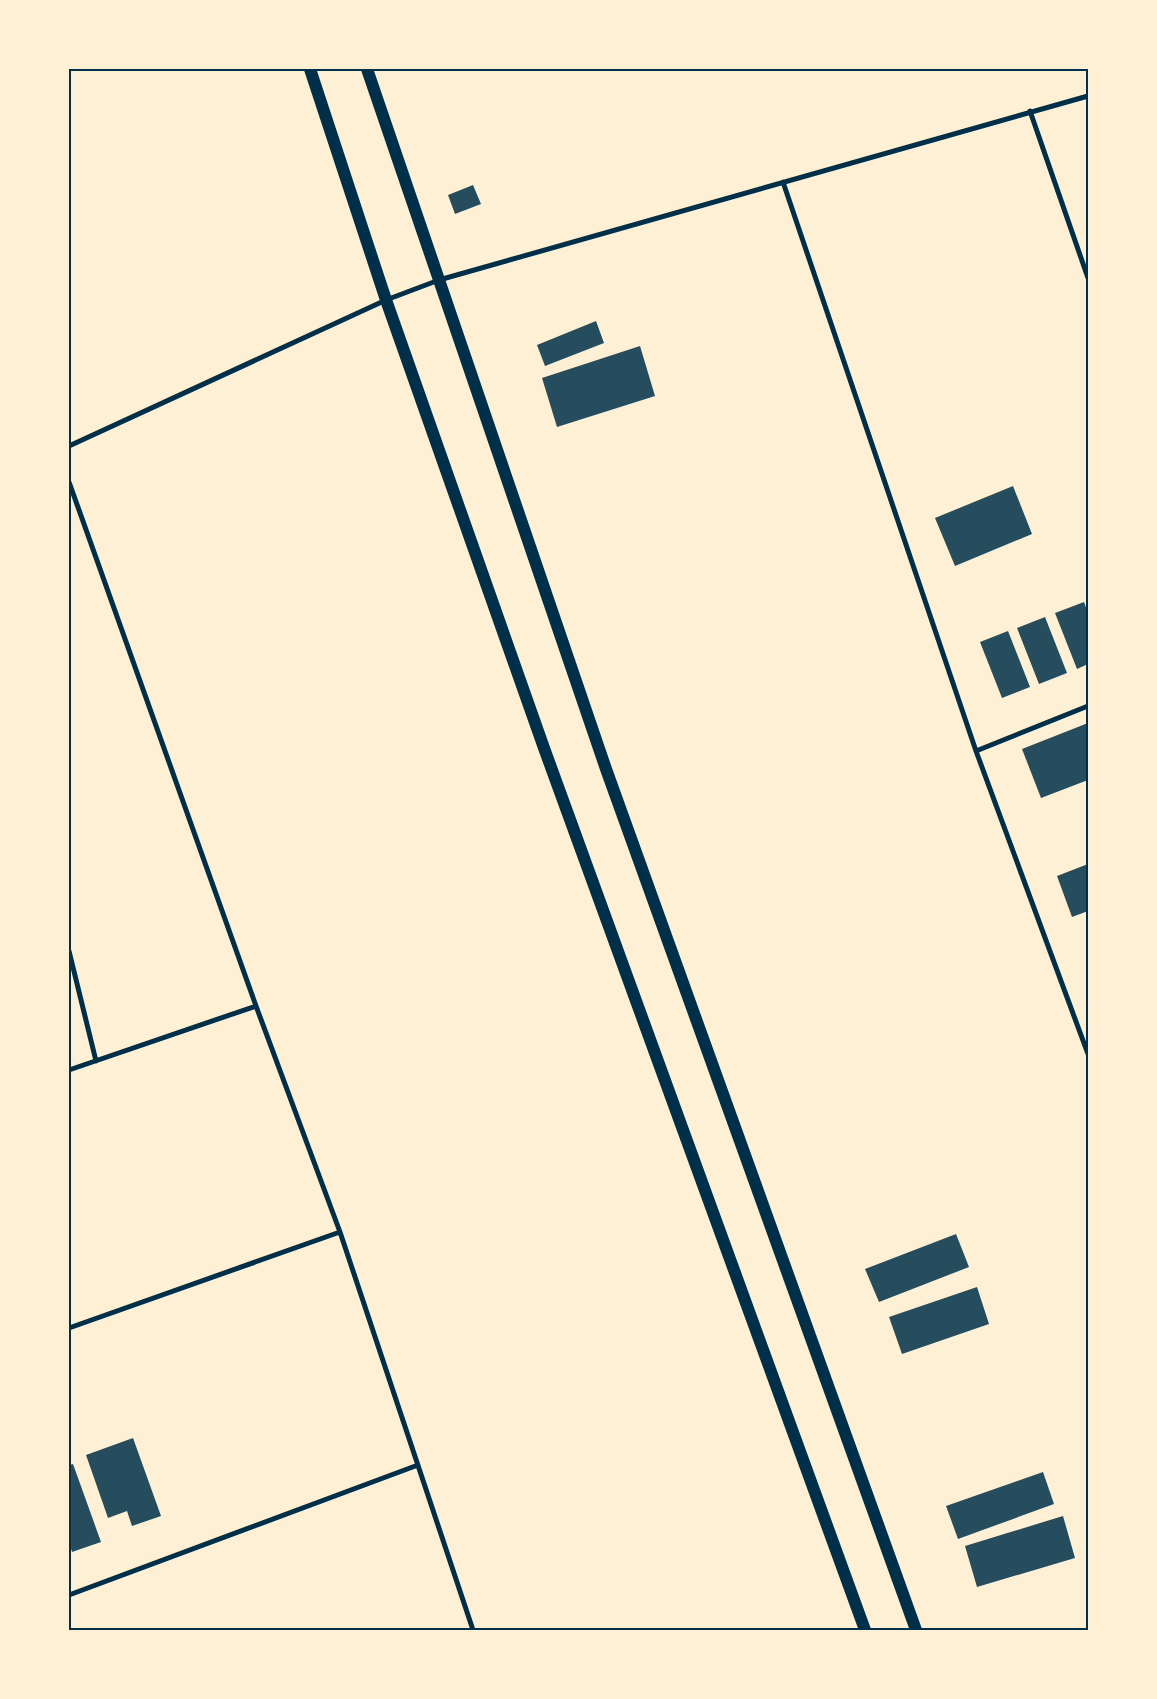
<svg xmlns="http://www.w3.org/2000/svg" width="1157" height="1699" font-family="Jost,sans-serif">
	<style>
		.building { fill: #264d5e }
		.lines { fill: none; stroke-linecap: round; stroke-linejoin: round }
		.minor { stroke: #003049; stroke-width: 5 }
		.primary { stroke: #003049; stroke-width: 12 }
		.neatline { fill: none; stroke: #003049; stroke-width: 2 }
	</style>
	<rect width="100%" height="100%" fill="#fdf0d5"/>
	<path class="building" d="M473 185 481 204 455 214 448 195Z
		M596 321 604 343 545 366 537 345Z
		M640 346 655 396 557 427 542 378Z
		M1013 486 1032 534 955 566 935 518Z
		M1084 602 1088 613V664L1077 669 1055 613Z
		M1045 617 1067 673 1039 684 1017 628Z
		M1008 631 1030 687 1002 698 980 642Z
		M1088 723V780L1041 798 1022 749Z
		M1088 864V911L1072 917 1057 876Z
		M956 1234 969 1267 879 1302 865 1269Z
		M977 1287 989 1324 902 1354 889 1317Z
		M133 1438 161 1516 132 1526 127 1511 108 1518 86 1455Z
		M73 1464 101 1542 72 1552 69 1542V1465Z
		M1043 1472 1054 1504 958 1539 946 1506Z
		M1063 1516 1075 1558 977 1587 965 1546Z"/>
	<g class="lines">
		<path class="minor" d="M1030 111 1088 278
			M783 182 976 751 1088 1054
			M69 446 386 300 439 280 1088 96
			M69 482 256 1006 340 1232 473 1630
			M976 751 1088 706
			M69 951 96 1061
			M69 1070 256 1006
			M69 1328 340 1232
			M69 1595 418 1465"/>
		<path class="primary" d="M310 69 386 300 544 748 865 1630
			M367 69 606 769 916 1630"/>
	</g>
	<rect width="1157" height="1699" fill="none" stroke="#fdf0d5" stroke-width="140"/>
	<rect x="70" y="70" width="1017" height="1559" class="neatline"/>
</svg>
